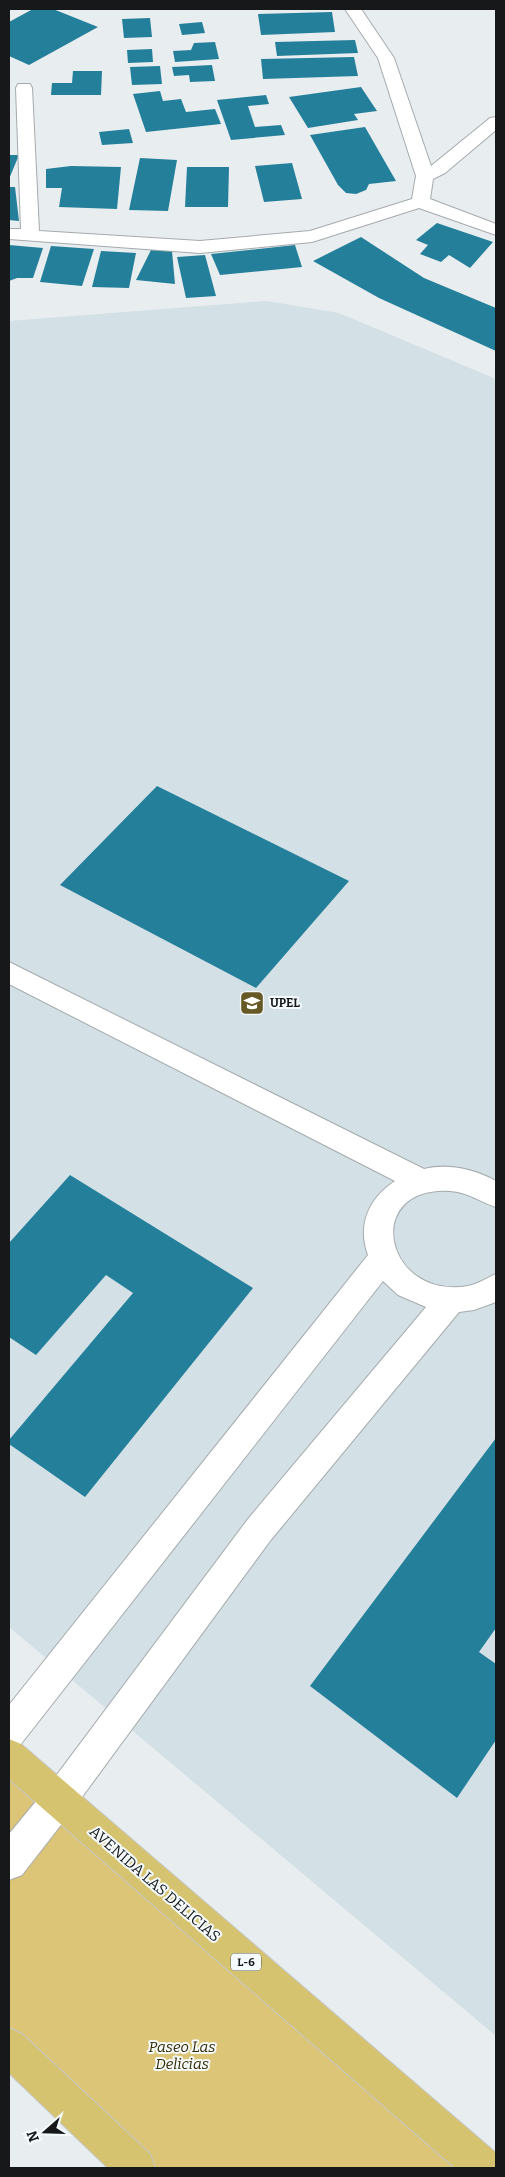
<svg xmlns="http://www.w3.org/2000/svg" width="505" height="2177" font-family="Bitter,serif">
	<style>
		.built { fill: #d3e0e6 }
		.green { fill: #dcc576 }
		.building { fill: #247f9b }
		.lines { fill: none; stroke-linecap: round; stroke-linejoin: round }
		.minor-casing { stroke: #a5abad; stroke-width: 2 }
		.primary-casing { stroke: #c7c8c8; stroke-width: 2 }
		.minor { fill: #fff; fill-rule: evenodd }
		.primary { fill: #d6c370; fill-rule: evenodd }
		.labels { text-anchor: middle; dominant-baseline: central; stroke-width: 4; stroke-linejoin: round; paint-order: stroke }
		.shield { fill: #f5fbfd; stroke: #595c5d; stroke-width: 1 }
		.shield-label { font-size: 11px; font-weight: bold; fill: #161819 }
		.poi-label { font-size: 12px; font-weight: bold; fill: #161819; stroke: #f5fbfd; text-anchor: start }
		.near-street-label { font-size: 15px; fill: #161819; stroke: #f5fbfd }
		.near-park-label { font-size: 15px; font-style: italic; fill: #342a01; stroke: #f5fbfd }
	</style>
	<rect width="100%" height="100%" fill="#e8edef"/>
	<path class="built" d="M267 301 339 313 496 379V2036L9 1627V321Z"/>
	<path class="green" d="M9 1756 59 1800 484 2168H136L9 2047Z"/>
	<path class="building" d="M33 9H53L98 27 29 65 9 56V22Z
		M332 12 335 32 261 35 258 14Z
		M150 18 152 37 124 38 122 19Z
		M202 22 205 33 182 35 179 24Z
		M355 40 358 53 277 56 275 42Z
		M215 42 219 59 175 62 173 51 191 50 194 43Z
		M152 49 153 62 128 63 127 50Z
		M354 57 358 76 263 79 261 59Z
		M212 65 215 81 190 82 189 75 174 76 172 67Z
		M160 66 162 84 132 85 130 67Z
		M73 71H102L101 95H51L52 83H72Z
		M361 87 377 111 354 114 358 120 308 128 289 97Z
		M160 91 163 101 181 99 186 112 215 109 221 124 146 132 133 94Z
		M266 95 269 104 248 106 255 127 281 125 285 135 231 140 217 100Z
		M365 127 396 181 369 184 366 190 356 194 346 193 338 185 310 135Z
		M129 129 133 143 102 145 99 132Z
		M9 155H19L9 179Z
		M140 158 177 160 168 211 129 210Z
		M292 163 302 199 264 202 255 166Z
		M71 166 121 167 117 209 59 207 62 188H46V169Z
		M187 167H229L228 207H185Z
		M9 187H15L19 221 9 220Z
		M437 223 493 242 470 268 449 255 441 262 420 254 428 245 416 240Z
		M361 237 424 278 496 308V351L379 298 313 261Z
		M9 245 43 248 33 278H17L9 281Z
		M295 245 302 267 220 275 211 254Z
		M51 246 94 249 82 286 40 282Z
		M151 250 172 251 175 284 136 280Z
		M101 251 136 253 129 288 92 287Z
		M205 255 216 296 186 298 177 257Z
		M157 786 349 881 256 988 60 885Z
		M70 1175 253 1288 85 1497 9 1444V1440L133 1293 106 1275 36 1355 9 1337V1243Z
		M496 1438V1628L479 1652 496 1664V1740L457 1798 310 1686Z"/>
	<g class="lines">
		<defs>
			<path id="minor" d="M345 9H361L394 58 431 166 490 118 496 117V130L445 173 433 179 430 199 496 224V235L419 208 312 242 200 253 9 239V229H21L16 88 18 84H30L32 88 39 231 200 241 310 231 412 199 416 176 378 58Z
				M9 962 424 1169C448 1163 475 1169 496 1181V1207C480 1202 468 1192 450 1191 361 1186 384 1300 468 1286 478 1284 487 1278 496 1274V1302L474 1310 459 1312 270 1541 71 1812 22 1875 9 1880V1834L47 1788 248 1519 426 1307 398 1295 383 1281 21 1744 9 1749V1705L368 1255C357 1225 369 1198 395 1181L9 984Z"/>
			<path id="primary" d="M9 1739 21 1744 496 2153V2168H455L9 1779Z
				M9 2028 22 2034 150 2154 155 2168H108L9 2073Z"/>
		</defs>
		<use href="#minor" class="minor-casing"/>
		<use href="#primary" class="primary-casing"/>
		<use href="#minor" class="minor"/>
		<use href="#primary" class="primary"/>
	</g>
	<defs>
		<symbol id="university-square" viewBox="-11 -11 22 22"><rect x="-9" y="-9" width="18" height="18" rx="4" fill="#675926" stroke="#f5fbfd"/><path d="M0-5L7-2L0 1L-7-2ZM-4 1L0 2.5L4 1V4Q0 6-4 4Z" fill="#fff"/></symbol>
	</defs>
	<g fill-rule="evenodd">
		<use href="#university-square" x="238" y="989" width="28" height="28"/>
	</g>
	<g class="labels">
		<rect class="shield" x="231" y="1953.5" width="30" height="17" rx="4"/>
		<g class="shield-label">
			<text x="246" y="1962">L-6</text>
		</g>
		<g class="poi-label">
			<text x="270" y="1003">UPEL</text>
		</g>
		<g class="near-street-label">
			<text transform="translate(155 1884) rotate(41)">AVENIDA LAS DELICIAS</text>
		</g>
		<g class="near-park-label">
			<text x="182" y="2047">Paseo Las<tspan x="182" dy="17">Delicias</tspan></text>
		</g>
	</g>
	<rect width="505" height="2177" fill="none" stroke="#161819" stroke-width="20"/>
	<g transform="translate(45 2132) rotate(250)" stroke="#f5fbfd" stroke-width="4" paint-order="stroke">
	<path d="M0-4L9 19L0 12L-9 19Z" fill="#161819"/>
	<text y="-8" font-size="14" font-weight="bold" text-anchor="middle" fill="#161819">N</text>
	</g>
</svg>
